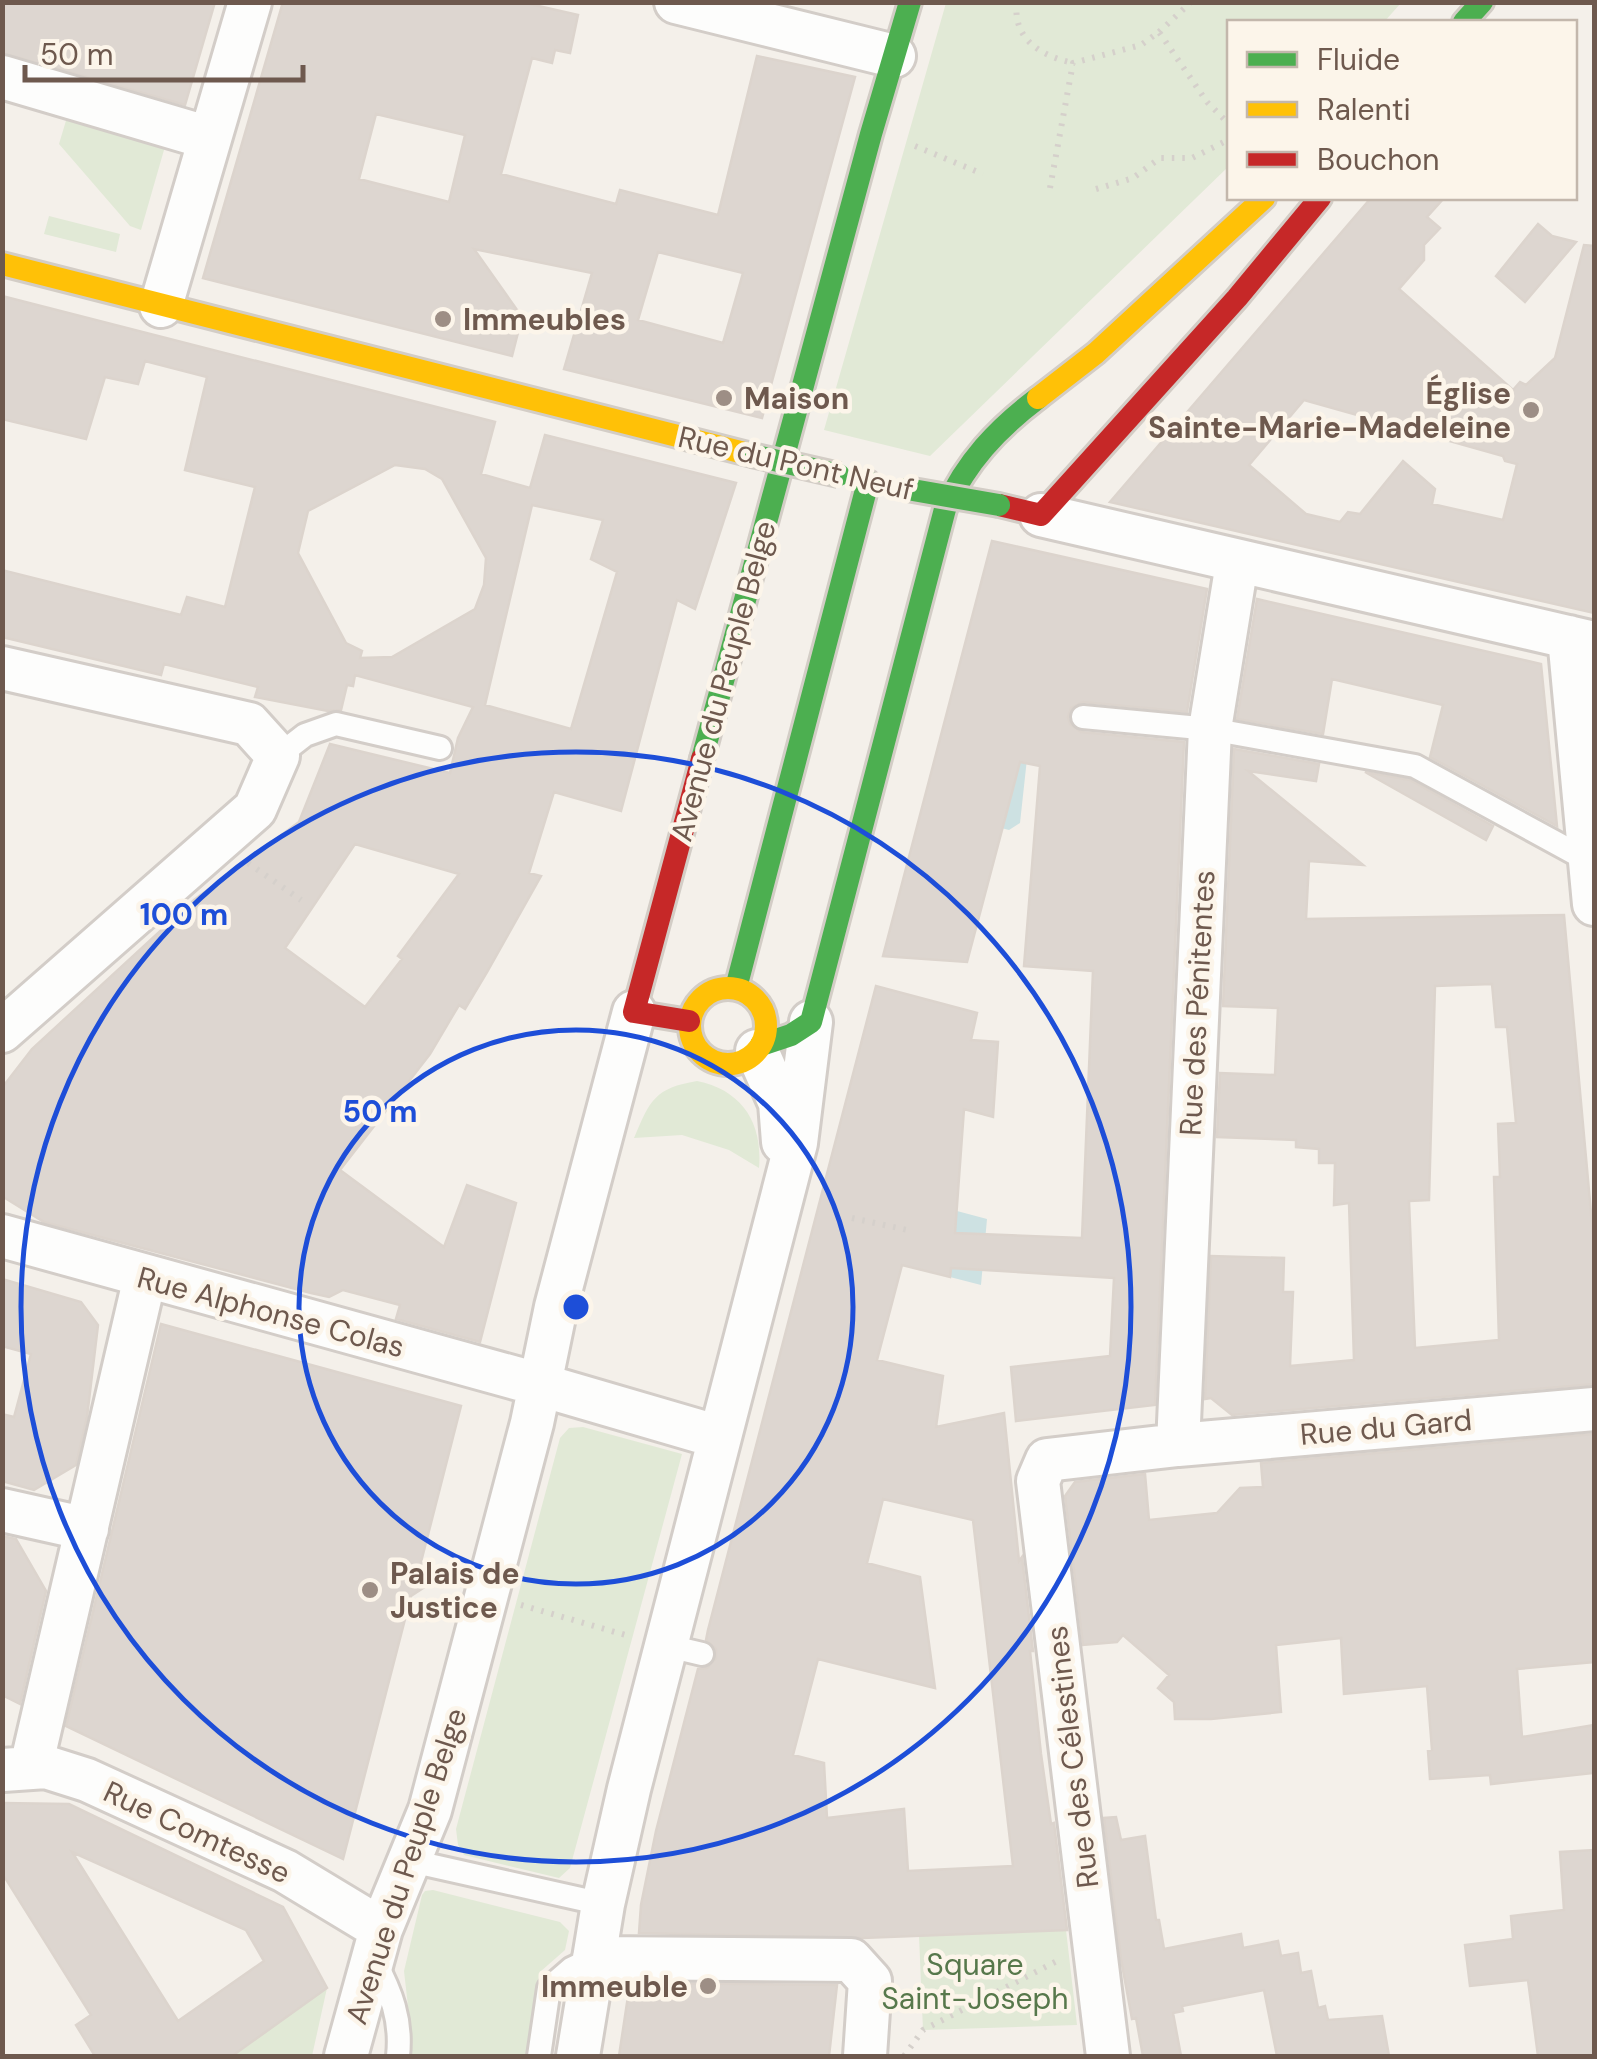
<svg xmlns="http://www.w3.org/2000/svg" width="1597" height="2059" font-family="'DM Sans',sans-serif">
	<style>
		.green { fill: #e1e9d6 }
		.water { fill: #cde1e2 }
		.building { fill: #ddd6d0; stroke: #dcd4cd; stroke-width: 2.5; fill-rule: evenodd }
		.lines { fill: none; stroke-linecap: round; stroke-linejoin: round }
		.lane-casing { stroke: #d3cdc8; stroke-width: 28 }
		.street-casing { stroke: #d3cdc8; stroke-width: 48 }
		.fast-casing { stroke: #d3cdc6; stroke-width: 28 }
		.slow-casing { stroke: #d3cdc6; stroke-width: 28 }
		.jam-casing { stroke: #d3cdc6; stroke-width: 28 }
		.path { stroke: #d5d0cb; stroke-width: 6; stroke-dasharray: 2.5 8; stroke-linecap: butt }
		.lane { stroke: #fdfdfc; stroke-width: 22 }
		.street { stroke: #fdfdfc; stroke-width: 42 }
		.fast { stroke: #4caf50; stroke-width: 22 }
		.slow { stroke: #ffc107; stroke-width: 22 }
		.jam { stroke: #c62828; stroke-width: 22 }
		.fast-bridge-casing { stroke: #d3cdc6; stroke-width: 28; stroke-linecap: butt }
		.fast-bridge { stroke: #4caf50; stroke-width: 22 }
		.ring { fill: none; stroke: #1d4ed8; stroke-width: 5 }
		.poi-dot { fill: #9d8e85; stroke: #fcf5ea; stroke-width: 4 }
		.labels { text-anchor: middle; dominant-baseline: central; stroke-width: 9; stroke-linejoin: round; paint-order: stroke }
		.poi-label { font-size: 30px; font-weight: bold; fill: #6e594e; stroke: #fcf5ea; text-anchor: start }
		.street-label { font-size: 30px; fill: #6e594e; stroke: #fcf5ea }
		.park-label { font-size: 30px; fill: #57784b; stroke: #fcf5ea }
		.centre { fill: #1d4ed8; stroke: #fcf5ea; stroke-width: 5 }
		.ring-label { font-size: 30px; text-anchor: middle; font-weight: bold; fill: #1d4ed8; stroke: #fcf5ea; stroke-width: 9; stroke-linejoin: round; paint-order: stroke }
	</style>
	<rect width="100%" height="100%" fill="#f4f0ea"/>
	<path class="green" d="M946 3V2L1401 3 1384 22H1230L1229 166 930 456 824 430Z
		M68 114 166 143 141 230 130 226 59 144Z
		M49 216 120 234 116 252 44 234Z
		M697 1081C742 1090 763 1123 759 1168L729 1150 682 1135 634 1138C650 1100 655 1088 697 1081Z
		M583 1427 682 1454 570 1868 559 1878 464 1855 458 1845 456 1829 560 1438 569 1428Z
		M433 1890 560 1922 569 1931 565 1950 540 1972 529 2056H408L411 2033 404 1971 422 1895 425 1891Z
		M1066 1930 1077 2025 923 2030 919 1936Z
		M327 1988 312 2056H232Z"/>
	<path class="water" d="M1031 722 1020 823 1009 830 997 827Z
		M957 1211 987 1219 981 1285 950 1277Z"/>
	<path class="building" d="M2 2H215L185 105 2 53Z
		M283 2H521L578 15 570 53 555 50 552 63 532 58 501 174 616 204 620 190 718 215 757 56 855 77 762 418 564 369 592 273 474 249 522 317 512 356 203 278ZM376 114 465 135 449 202 359 179ZM658 252 743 273 723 343 638 320Z
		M1371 198H1444L1427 217 1440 228 1424 245V260L1399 289 1513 390 1520 382 1526 385 1555 358 1584 245 1594 246V613L1110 502ZM1304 400 1503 456 1505 461 1517 464 1503 520 1432 504 1435 489 1403 461 1360 514 1348 512 1340 522 1306 514 1249 465Z
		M1538 224 1552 236 1576 242 1525 302 1496 276Z
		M2 296 495 422 481 474 530 488 545 435 736 483 695 609 677 600 621 811 554 792 529 873 541 876 487 972 465 1009 459 1005 430 1054 340 1170 444 1247 467 1185 516 1203 480 1342 396 1319 400 1305 343 1290 329 1297 311 1293 44 1222 2 1196V1088L32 1049 194 900 299 822 330 744 450 773 458 738 473 707 355 675 353 686 347 685 341 710 328 711 255 697 258 687 164 664 161 675 2 637V570L181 615 187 597 225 607 255 487 185 470 207 377 145 361 138 384 105 377 86 439 2 419ZM395 465 425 469 442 479 486 558 484 585 475 609 392 657 360 658 362 651 346 643 298 553 308 511ZM532 505 603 520 591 559 617 572 571 729 485 705ZM355 844 459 874 398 956 402 959 365 1007 285 948Z
		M992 541 1207 589 1187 712 1083 702 1071 708 1068 717 1070 724 1081 732 1184 742 1155 1405 1016 1421 1011 1367 1110 1356 1114 1278 951 1268 950 1277 902 1265 877 1360 943 1376 936 1427 1004 1413 1019 1561 1022 1557 1033 1651H1030L1041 1754 1051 1824 1054 1823 1067 1930 862 1938 639 1933 641 1905 656 1831 698 1669 707 1668 716 1658V1649L706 1640 708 1630 876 986 977 1013 971 1040 998 1042 993 1117 964 1109 955 1233 1082 1238 1093 971 1024 966 1040 766 1020 762 967 962 883 956ZM883 1499 973 1520 1013 1866 908 1871 904 1809 827 1818 824 1763 793 1755 818 1659 935 1688 920 1577 867 1563Z
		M1257 599 1541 664 1557 826 1430 757 1443 705 1332 679 1323 734 1237 719Z
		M1234 749 1319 764 1316 781 1248 771 1363 865 1309 861 1306 919 1564 915 1594 1246V1384L1232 1415 1211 1398 1205 1399 1211 1256 1284 1258 1283 1292H1293L1290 1366 1354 1360 1349 1203 1334 1205 1335 1163H1319V1149L1296 1147V1140L1217 1137 1220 1073 1275 1075 1278 1008 1223 1006ZM1492 984 1496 1027H1507L1516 1123 1498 1124 1500 1177H1494L1499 1340 1415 1348 1409 1201 1429 1200 1435 986Z
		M1365 772 1410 780 1493 826 1486 840Z
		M2 1279 81 1302 98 1325 87 1417 76 1465 34 1490 2 1481V1414L14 1417 31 1354 2 1346Z
		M161 1324 461 1406 421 1562 434 1581 411 1596 343 1859 66 1726Z
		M1594 1434V1662L1517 1669 1522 1737 1594 1725V1773L1491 1784 1490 1775 1430 1779 1428 1751 1432 1750 1427 1686 1344 1694 1341 1638 1276 1645 1281 1712 1211 1719H1175L1174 1702 1158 1688 1169 1675 1123 1635 1117 1642 1083 1645 1065 1496 1075 1482 1145 1474 1149 1520 1217 1513 1240 1488 1263 1487 1261 1463Z
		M2 1536 16 1539 46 1591 20 1704 2 1695Z
		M2 1803 69 1804 283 1907 327 1988 232 2056H95L76 2025 91 2015 2 1873ZM72 1852 246 1930 264 1961 178 2021Z
		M1116 1817 1121 1840 1145 1836 1156 1920H1159L1164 1949 1241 1934 1243 1948 1278 1941 1281 1956 1298 1953 1301 1973 1311 1971 1318 2008 1325 2006 1328 2020 1382 2016 1389 2056H1277L1264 1990 1182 2006 1183 2011 1173 2013 1181 2056H1143L1136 2018 1132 2019 1121 1959 1104 1818Z
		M1594 1850V2056H1538L1528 1980 1470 1986 1465 1945 1513 1939 1511 1916 1564 1910 1560 1852Z
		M630 1983 837 1985 829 2056H619Z"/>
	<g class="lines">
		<defs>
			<path id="lane" d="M1083 717 1210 729 1415 766 1591 862
				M278 756 305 735 336 724 440 748
				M664 1645 702 1654
				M411 1861 603 1904
				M374 1960C391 1992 402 2020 398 2056
				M539 2056 549 1988 571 1969 594 1958"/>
			<path id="street" d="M676 2 894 56
				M2 77 209 138
				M161 306 250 2
				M1041 515 1594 643
				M1569 637 1594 904
				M2 668 249 724 278 756 255 809 2 1031
				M757 1051 780 1103 783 1142
				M2 1236 541 1385 719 1437
				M1178 1445 1210 729 1237 563
				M2 1510 87 1529
				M31 1767 145 1277
				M3 1770 46 1767 87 1780 285 1871 381 1929
				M594 1958 851 1960 870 1981 865 2056
				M346 2056 381 1929 430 1810 532 1423 556 1307 634 1012
				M578 2056 603 1904 629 1789 796 1143 811 1022
				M1108 2056 1038 1481 1047 1460 1178 1445 1594 1409"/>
			<path id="fast" d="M1464 22 1482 2
				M702 759 871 134 910 2
				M736 988 868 482
				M761 1045 791 1035 811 1022 945 509C966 462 997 429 1038 398"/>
			<path id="slow" d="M2 264 752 455
				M1038 398 1096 353 1264 198
				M690 1026a38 38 0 1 1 76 0a38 38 0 1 1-76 0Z"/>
			<path id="jam" d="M999 505 1041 515 1237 298 1320 198
				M689 1021 634 1012 702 759"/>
		</defs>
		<use href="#lane" class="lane-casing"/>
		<use href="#street" class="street-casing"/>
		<use href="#fast" class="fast-casing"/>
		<use href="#slow" class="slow-casing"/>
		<use href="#jam" class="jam-casing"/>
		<path class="path" d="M1017 2C1012 39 1041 56 1073 63
			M1159 32 1191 2
			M915 146 983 174
			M1050 188 1073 63 1141 45 1159 32 1207 102 1230 125
			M1096 189 1133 178 1160 158H1192L1230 139
			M248 863 301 900
			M852 1218 912 1231
			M521 1605 629 1636
			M904 2056 923 2030 1057 1961"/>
		<use href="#lane" class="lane"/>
		<use href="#street" class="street"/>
		<use href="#fast" class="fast"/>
		<use href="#slow" class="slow"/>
		<use href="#jam" class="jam"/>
		<defs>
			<path id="fast-bridge" d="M752 455 839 475
				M907 489 999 505"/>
		</defs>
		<use href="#fast-bridge" class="fast-bridge-casing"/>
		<use href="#fast-bridge" class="fast-bridge"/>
	</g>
	<g class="ring">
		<circle cx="576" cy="1307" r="277"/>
		<circle cx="576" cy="1307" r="555"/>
	</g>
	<g class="poi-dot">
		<circle cx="443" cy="319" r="10"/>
		<circle cx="724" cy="398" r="10"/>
		<circle cx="1531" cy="410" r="10"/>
		<circle cx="370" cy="1590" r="10"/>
		<circle cx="708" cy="1986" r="10"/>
	</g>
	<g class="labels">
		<g class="poi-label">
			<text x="463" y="319">Immeubles</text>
			<text x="1511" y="393" text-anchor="end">Église<tspan x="1511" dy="34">Sainte-Marie-Madeleine</tspan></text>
			<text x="744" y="398">Maison</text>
			<text x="390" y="1573">Palais de<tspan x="390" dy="34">Justice</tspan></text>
			<text x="688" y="1986" text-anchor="end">Immeuble</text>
		</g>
		<g class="street-label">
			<text transform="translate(796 463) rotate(13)">Rue du Pont Neuf</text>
			<text transform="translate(723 681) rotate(-75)">Avenue du Peuple Belge</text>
			<text transform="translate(1197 1003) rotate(-87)">Rue des Pénitentes</text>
			<text transform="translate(271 1312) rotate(15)">Rue Alphonse Colas</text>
			<text transform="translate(1386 1427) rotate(-5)">Rue du Gard</text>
			<text transform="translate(1072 1757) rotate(-97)">Rue des Célestines</text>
			<text transform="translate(197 1832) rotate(25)">Rue Comtesse</text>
			<text transform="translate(406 1866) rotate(-72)">Avenue du Peuple Belge</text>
		</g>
		<g class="park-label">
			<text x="975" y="1964">Square<tspan x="975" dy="34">Saint-Joseph</tspan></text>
		</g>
	</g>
	<circle cx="576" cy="1307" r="15" class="centre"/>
	<g class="ring-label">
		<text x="184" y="925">100 m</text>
		<text x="380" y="1122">50 m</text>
	</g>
	<rect width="1597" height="2059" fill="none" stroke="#6e594e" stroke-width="10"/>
	<rect x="1227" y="20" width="350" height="180" fill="#fcf5ea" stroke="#c3b7ac" stroke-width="2.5"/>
	<rect x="1247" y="52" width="50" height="15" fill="#4caf50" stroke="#c3b7ac" stroke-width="2.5"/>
	<text x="1317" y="70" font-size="30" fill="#6e594e">Fluide</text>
	<rect x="1247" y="102" width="50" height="15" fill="#ffc107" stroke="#c3b7ac" stroke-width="2.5"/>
	<text x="1317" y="120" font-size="30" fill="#6e594e">Ralenti</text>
	<rect x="1247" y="152" width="50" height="15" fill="#c62828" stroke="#c3b7ac" stroke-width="2.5"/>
	<text x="1317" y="170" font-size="30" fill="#6e594e">Bouchon</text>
	<path d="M25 65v15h278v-15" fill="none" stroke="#6e594e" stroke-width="5"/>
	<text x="40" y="65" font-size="30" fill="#6e594e" stroke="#fcf5ea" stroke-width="8" paint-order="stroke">50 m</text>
</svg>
